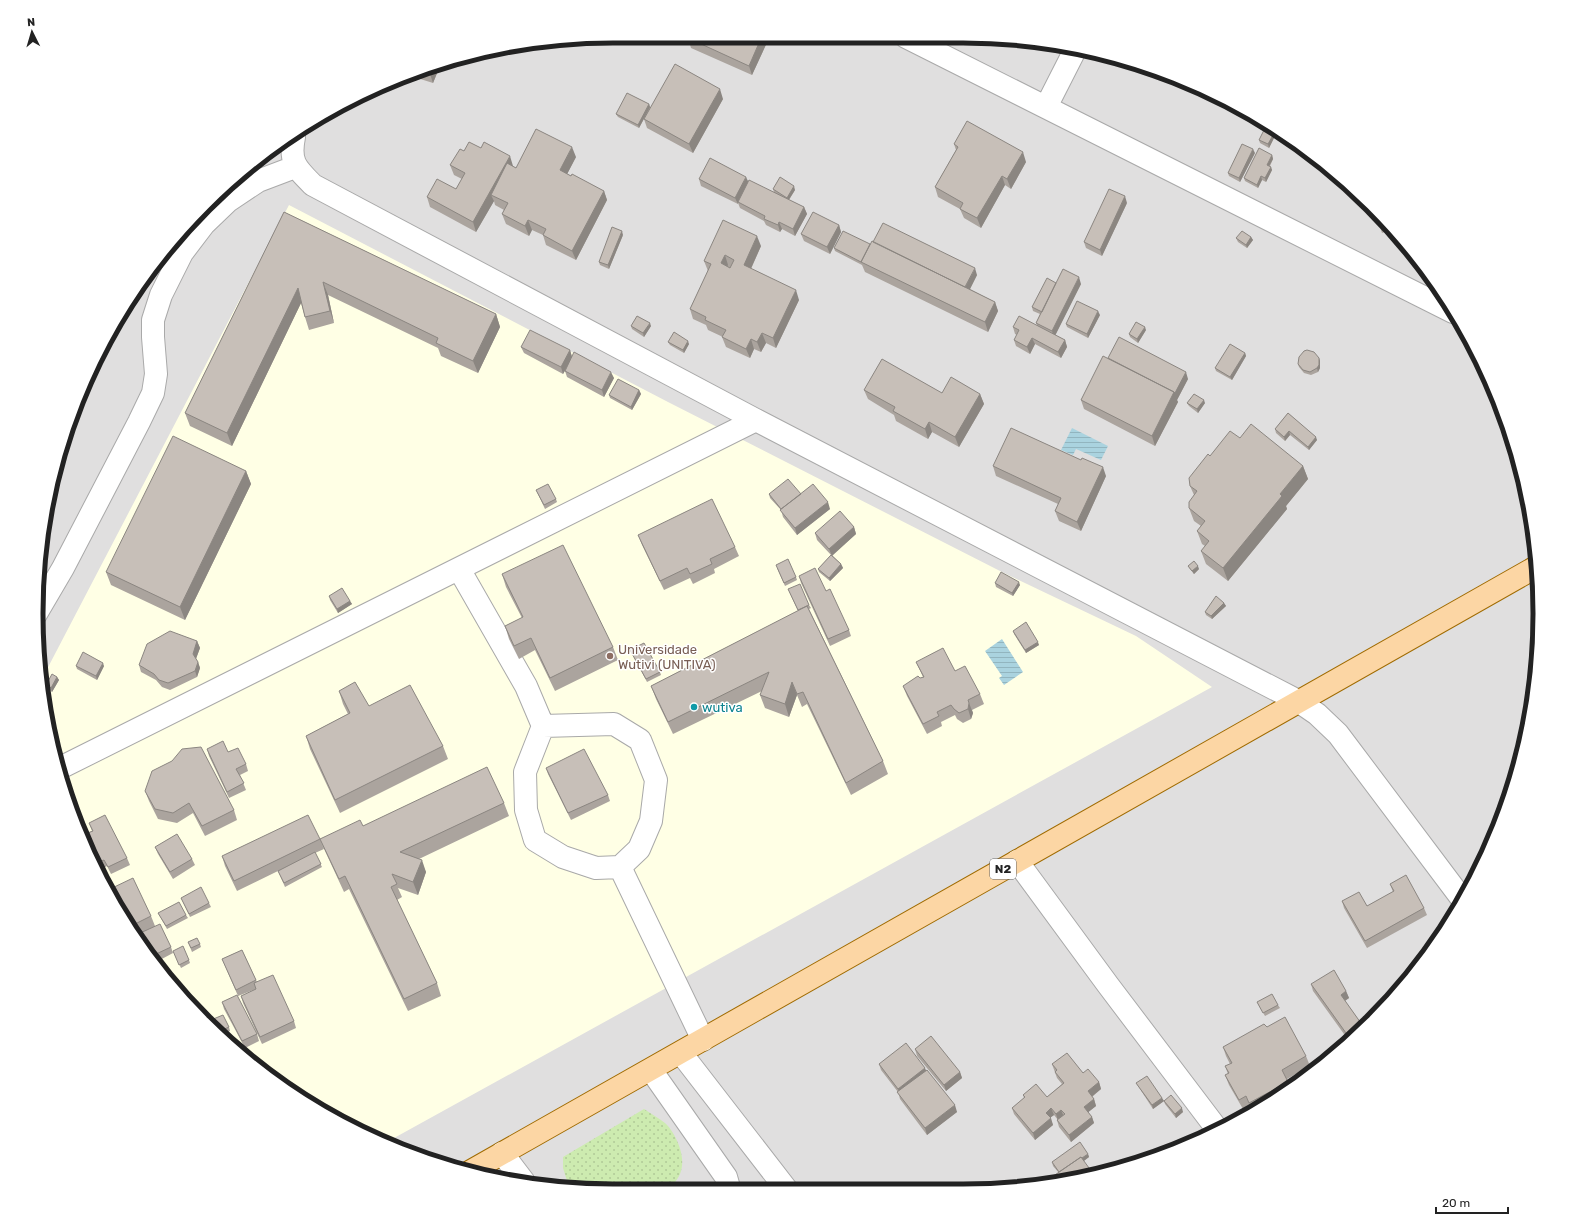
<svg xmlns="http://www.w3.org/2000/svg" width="1576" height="1227" font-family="Rubik,sans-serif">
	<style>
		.residential { fill: #e0dfdf }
		.education { fill: #ffffe5 }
		.garden { fill: url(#garden-dots) }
		.water { fill: url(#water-rules) }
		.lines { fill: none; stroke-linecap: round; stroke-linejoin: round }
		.minor-casing { stroke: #a9a9a9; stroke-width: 24 }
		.major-casing { stroke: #a06b00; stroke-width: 24 }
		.minor { stroke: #fff; stroke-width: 22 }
		.major { stroke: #fcd6a4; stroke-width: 22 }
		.wall { fill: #aba49e }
		.shaded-wall { fill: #8b8681 }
		.building { fill: #c7bfb8; stroke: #8b8681; fill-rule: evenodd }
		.education-dot { fill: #8d6e63; stroke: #fff; stroke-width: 1.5 }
		.culture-dot { fill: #0f9aa8; stroke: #fff; stroke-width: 1.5 }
		.labels { text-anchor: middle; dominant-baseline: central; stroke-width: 3; stroke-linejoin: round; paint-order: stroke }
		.shield { fill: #fff; stroke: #646464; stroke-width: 1 }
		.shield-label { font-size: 12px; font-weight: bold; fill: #222 }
		.education-label { font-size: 13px; fill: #785e54; stroke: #fff; text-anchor: start }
		.culture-label { font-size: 13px; fill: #0d838f; stroke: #fff; text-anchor: start }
		.rim { fill: none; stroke: #222; stroke-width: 5 }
	</style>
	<defs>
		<pattern id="garden-dots" width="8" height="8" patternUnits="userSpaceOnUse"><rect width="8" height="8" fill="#cdebb0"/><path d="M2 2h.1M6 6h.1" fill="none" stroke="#b0c997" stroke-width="1.8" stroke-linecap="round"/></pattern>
		<pattern id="water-rules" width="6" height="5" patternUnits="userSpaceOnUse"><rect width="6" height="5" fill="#aad3df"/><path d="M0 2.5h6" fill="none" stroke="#92b5bf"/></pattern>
	</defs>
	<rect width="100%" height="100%" fill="#f2efe9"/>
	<path class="residential" d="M613 36 1000 37 1148 67 1251 113 1314 155 1397 233 1463 325 1509 428 1535 538 1539 651 1520 763 1481 869 1421 965 1343 1048 1251 1114 1148 1160 1000 1190 613 1191 501 1180 392 1147 292 1094 205 1022 56 763 36 614 56 464 113 325 205 205 325 113 464 56Z"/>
	<path class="education" d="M289 205 668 402 1002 572 1136 636 1212 687 385 1143 292 1094 205 1022 113 902 56 763 44 675Z"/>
	<path class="garden" d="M644 1109C651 1114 659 1118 665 1123 676 1133 686 1157 681 1171 679 1179 672 1186 666 1191H613L569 1187 563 1168V1157Z"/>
	<path class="water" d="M1072 428 1108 446 1101 460 1076 449 1073 455 1061 450Z
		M1002 639 1023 672 1004 685 999 678 1002 676 985 651Z"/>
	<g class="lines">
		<defs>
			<path id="minor" d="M906 37 1453 312
				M1046 107 1074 52
				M294 137C289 162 296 168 313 185L756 420
				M459 569 526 686 543 726 525 772 526 810 535 840 563 857 596 868 620 867 703 1040
				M36 614 63 568 139 422 153 393 156 374 153 337V320L161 295 182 253 204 224 228 201 258 181 295 167
				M543 726 614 724 640 740 656 780 651 821 639 849 620 867
				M58 769 756 420 1298 701 1317 714 1338 734 1462 899
				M1017 861 1108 985 1217 1129
				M681 1053 787 1190
				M651 1070 726 1177 730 1191
				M502 1153 524 1182"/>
			<path id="major" d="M471 1171 1536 567"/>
		</defs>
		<use href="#minor" class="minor-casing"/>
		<use href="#major" class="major-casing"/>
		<use href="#minor" class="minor"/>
		<use href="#major" class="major"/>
	</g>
	<path class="wall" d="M688 36H770L752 75 691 48 688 38Z
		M440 66 433 83 414 77Z
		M723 99 693 153 647 128 644 119 639 128 618 117 616 114 649 104 650 107Z
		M1277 132 1269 148 1260 143 1259 140Z
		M954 144 1026 162 1011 189 1005 185 981 228 964 218 960 209 938 197 935 187 956 150Z
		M464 151 513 166 516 168 576 157 567 174 604 191 607 200 576 260 546 245 543 235 532 230 529 236 506 224 502 214 504 210 495 205 494 201 476 232 430 207 427 197 456 189 462 179 454 175 450 165Z
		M1255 153 1240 182 1229 176 1228 173Z
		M1272 155 1273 159 1270 166 1272 170 1266 182 1262 180 1258 188 1245 181 1244 178Z
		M699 179 748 182 774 192 773 189 795 190 789 200 804 207 807 214 795 236 782 229 780 232 766 225 764 221 740 208 738 203V204L701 186Z
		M1127 203 1102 256 1086 248 1084 242Z
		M284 212 496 314 500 327 478 373 441 356 438 348 328 295 334 323 309 330 305 317 301 303 232 446 190 426 185 413Z
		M1375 212 1392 229 1382 233Z
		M839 225 841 232 830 254 804 241 801 234Z
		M623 235 609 269 600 265 599 262Z
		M1251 237 1253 240 1247 248 1238 242 1236 238Z
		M870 244 977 275 970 289 995 302 998 311 988 332 865 272 862 265 835 251 834 248Z
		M761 246 751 269 799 300 776 348 766 343 761 352 754 349 750 358 726 347 722 337H723L708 330 706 325 693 319 690 309 708 271 704 261Z
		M1056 283 1081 284 1055 335 1065 340 1067 347 1061 358 1035 344 1030 354 1016 346 1014 340 1017 335 1015 334 1013 327 1037 325 1036 323 1040 314 1033 311 1032 307Z
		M1100 315 1088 338 1067 327 1066 324Z
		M631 326H651L644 337 632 329Z
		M1146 330 1138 343 1130 337 1129 334Z
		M668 342 689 344 684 353 670 345Z
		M521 347 570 350 572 357 614 378 604 397 567 377 565 371 563 374 524 353Z
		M1245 353 1246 356 1232 380 1216 371 1215 368Z
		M1108 358 1188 379 1177 400 1178 402 1155 446 1084 409 1081 400Z
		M1319 358 1320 361V368L1318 372 1311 375 1304 373 1299 367 1298 364Z
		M639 390 641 394 632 410 610 398 609 395Z
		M864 390 942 393 980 394 984 404 959 447 932 432 928 439 896 421 894 415 868 399Z
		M1187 403H1205L1198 413 1189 406Z
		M1288 413 1317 440 1309 450 1290 435 1285 441 1276 433 1275 429Z
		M1240 438 1303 466 1308 479 1286 506 1287 509 1228 581 1206 564 1201 551 1205 546 1202 544 1197 531 1201 526 1194 521 1189 508 1194 495 1190 486 1210 456Z
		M993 466 1106 476 1081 531 1059 521 1055 511 1058 504 996 476Z
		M246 471 251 484 185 620 111 585 106 572Z
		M536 490 556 499 557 502 545 509Z
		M769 494H801L830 509 797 535 783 517 781 510 770 498Z
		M854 527 856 534 832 555 841 564 843 568 830 581 819 572 818 569 831 555 817 540 815 533Z
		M638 535 735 547 739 556 714 569 715 573 693 584 690 578 664 590 642 545Z
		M1188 566 1199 569 1194 574 1190 569Z
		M777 568 796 577 797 580 785 586Z
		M502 574 613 647 618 660 555 691 535 650 519 659 509 639 505 626 522 618 506 587Z
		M799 576 826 591 849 630 851 636 830 646 801 583Z
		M995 583 1020 585 1013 596 996 587Z
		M788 589 809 605 811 608 809 609 883 761 888 774 851 795 807 704 802 707 797 695 789 717 765 708 760 695 762 691 673 734 656 699 651 686 798 611Z
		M329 596 350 601 352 604 338 613 330 600Z
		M1224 603 1226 606 1212 619 1206 615 1205 612Z
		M1013 631 1039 645 1026 653 1014 634Z
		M197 641 200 648 196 659 198 662 200 668 197 677 170 690 162 687 156 680 141 672 139 665Z
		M630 650 660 672 661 675 647 682Z
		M916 662 955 671 980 694 984 704 972 710 973 713 971 719 963 723 957 719 955 715 941 722 942 726 927 734 907 696 903 686 923 677Z
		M76 666H104L97 680 77 669Z
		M57 677 59 680 52 692 47 688 46 685Z
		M339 691 443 746 448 759 340 813 310 749 306 736 348 714 343 704Z
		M207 749 228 752 246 764 248 771 240 775 246 790 229 798 209 756Z
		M546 768 608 795 610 801 571 820 548 774Z
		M145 791 234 810 237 820 205 836 193 813 177 823 158 819 149 801Z
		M504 803 509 816 419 859 426 872 418 895 398 888 402 897 397 900 437 983 441 996 408 1011 349 889 344 892 325 851 320 839 363 826Z
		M89 823 127 858 130 865 111 874 107 866 100 870 85 834 92 831Z
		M320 839 324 849 315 853 322 867 285 887 278 871 237 891 225 866 222 856Z
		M155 847 192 859 195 865 173 879 158 854Z
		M1390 884 1424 908 1427 915 1367 948 1344 908 1342 901 1367 906 1393 892Z
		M181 898 209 903 211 907 190 917Z
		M113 902 151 916 155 926 171 947 173 953 158 961Z
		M158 913 186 915 188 918 167 929Z
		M188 942 200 944 201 947 192 952Z
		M242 950 257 982 294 1021 296 1028 262 1044 243 1003 241 996 256 989 238 996 222 959Z
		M173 951 189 960 190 963 181 968Z
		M1311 984 1346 991 1349 998 1345 1001 1363 1026 1349 1041 1313 991Z
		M222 1002 257 1034 259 1041 245 1048 224 1009Z
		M1257 1002 1278 1005 1280 1008 1265 1016Z
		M207 1023 229 1027 230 1031 221 1035Z
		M1267 1027 1306 1056 1310 1066 1287 1079 1290 1086 1253 1112 1249 1106 1243 1109 1229 1085 1225 1075 1228 1074 1225 1066 1230 1064 1226 1056 1223 1047Z
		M915 1049 960 1072 962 1078 946 1091 917 1056Z
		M879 1064 926 1070 957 1112 927 1135 900 1099 898 1092 881 1070Z
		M1052 1064 1083 1073 1099 1082 1101 1089 1092 1097 1094 1099 1096 1106 1088 1112 1092 1117 1094 1123 1071 1142 1059 1127 1057 1120H1058L1054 1115 1050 1118 1053 1125 1035 1140 1014 1114 1012 1108 1024 1098 1023 1095 1047 1097 1062 1084 1057 1078Z
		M1136 1083 1162 1098 1164 1101 1153 1109 1138 1086Z
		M1164 1101 1183 1112 1176 1118 1165 1104Z
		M1088 1154 1089 1157 1084 1161 1059 1173 1053 1166 1052 1162Z"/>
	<path class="shaded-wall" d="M762 36H770L752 75 749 66Z
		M440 66 433 83 430 74 431 69Z
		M720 89 723 99 693 153 689 144Z
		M649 104 650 107 639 128 638 125Z
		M1276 130 1277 132 1269 148 1268 144Z
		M572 147 576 157 564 180 560 170Z
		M1253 149 1255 153 1240 182 1239 178Z
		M1023 152 1026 162 1011 189 1007 179Z
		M1272 155 1273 159 1268 168 1267 165Z
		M510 156 513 166 491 195 494 201 476 232 473 222Z
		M1271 167 1272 170 1266 182 1265 178Z
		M1002 176 1005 185 981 228 977 218Z
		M1261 176 1262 180 1258 188 1257 185Z
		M746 177 749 183 738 202V204L735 198Z
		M794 186 795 190 788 201 787 198Z
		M604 191 607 200 576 260 572 251Z
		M1125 196 1127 203 1102 256 1100 250Z
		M804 207 807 214 795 236 793 229Z
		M528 220 532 230 529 236 525 226Z
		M779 222 782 229 780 232 778 225Z
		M839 225 841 232 830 254 827 247Z
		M622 231 623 235 609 269 608 265Z
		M757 236 761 246 748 275 744 265Z
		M1251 237 1253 240 1247 248 1246 245Z
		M725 255 728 265 724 273 721 263Z
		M975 268 977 275 967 295 965 288Z
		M1079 277 1081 284 1054 338 1052 331Z
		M323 282 328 295 334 323 330 311Z
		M298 288 302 301 232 446 227 433Z
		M796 290 799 300 776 348 773 338Z
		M995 302 998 311 988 332 985 322Z
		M1098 311 1100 315 1088 338 1087 334Z
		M496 314 500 327 478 373 473 361Z
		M650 323 651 326 644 337 643 333Z
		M1145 327 1146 330 1138 343 1137 339Z
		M762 333 766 343 761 352 757 342Z
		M1032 338 1035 344 1030 354 1027 347Z
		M751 339 754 349 750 358 746 349Z
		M1065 340 1067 347 1061 358 1058 352Z
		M688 341 689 344 684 353 683 350Z
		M570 350 572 357 563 374 561 367Z
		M1245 353 1246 356 1232 380 1230 377Z
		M1319 358 1320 361V368L1318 372 1317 368Z
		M611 372 614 378 604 397 602 390Z
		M1186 372 1188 379 1177 400 1178 402 1155 446 1152 436 1174 392Z
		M639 390 641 394 632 410 631 407Z
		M980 394 984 404 959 447 955 437Z
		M1204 400 1205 403 1198 413 1197 409Z
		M929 422 932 432 928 439 925 429Z
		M1289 431 1290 435 1285 441 1284 437Z
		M1316 437 1317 440 1309 450 1308 447Z
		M1303 466 1308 479 1286 506 1287 509 1228 581 1223 568 1280 494Z
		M1103 467 1106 476 1081 531 1077 522Z
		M246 471 251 484 185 620 180 607Z
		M828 502 830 509 797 535 795 528Z
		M854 527 856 534 832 556 829 549Z
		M841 564 843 568 830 581 829 578Z
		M1198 566 1199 569 1194 574 1192 571Z
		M1019 582 1020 585 1013 596 1012 593Z
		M350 601 352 604 338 613 337 609Z
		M1224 603 1226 606 1212 619 1211 616Z
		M197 641 200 648 195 661 193 654Z
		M1038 642 1039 645 1026 653 1025 650Z
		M198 662 200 668 197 677 195 671Z
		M103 663 104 666 97 680 96 676Z
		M57 677 59 680 52 692 51 688Z
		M792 682 797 695 789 717 785 704Z
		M969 703 973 713 971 719 968 709Z
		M422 860 426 872 418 895 413 882Z
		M1346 991 1349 998 1343 1002 1341 995Z
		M925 1068 928 1075 900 1095 898 1089Z
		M960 1072 962 1078 946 1091 944 1085Z
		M1099 1082 1101 1089 1090 1098 1088 1091Z
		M1162 1098 1164 1101 1153 1109 1152 1105Z
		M1094 1099 1096 1106 1086 1114 1084 1107Z
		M955 1105 957 1112 927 1135 925 1128Z
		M1051 1108 1054 1115 1048 1119 1046 1113Z
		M1182 1108 1183 1112 1176 1118 1175 1114Z
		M1061 1110 1064 1117 1058 1121 1056 1114Z
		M1092 1117 1094 1123 1071 1142 1069 1135Z
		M1051 1118 1053 1125 1035 1140 1033 1133Z
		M1088 1154 1089 1157 1062 1177 1060 1174Z"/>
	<path class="building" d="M688 36H762L749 66 688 38Z
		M675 64 720 89 689 144 644 119Z
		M431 69 430 74 425 72Z
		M627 93 649 104 638 125 616 114Z
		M967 121 1023 152 1007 179 1002 176 977 218 960 209 963 203 935 187 958 147 954 144Z
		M1267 124 1276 130 1268 144 1259 140Z
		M536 129 572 147 560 170 571 176 572 174 604 191 572 251 543 235 546 229 528 220 525 226 502 214 508 203 491 195 507 163 516 168Z
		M469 142 481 148 484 142 510 156 473 222 427 197 437 179 456 189 465 173 450 165 460 149 464 151Z
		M1242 144 1253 149 1239 178 1228 173Z
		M1259 148 1272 155 1267 165 1271 167 1265 178 1261 176 1257 185 1244 178Z
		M710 158 746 177 735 198 699 179Z
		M780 177 794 186 787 198 773 189Z
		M749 180 804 207 793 229 779 222 778 225 764 219 765 216 738 202Z
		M1109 189 1125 196 1100 250 1084 242Z
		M284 212 496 314 473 361 436 343 438 338 323 282 330 311 305 317 298 288 227 433 185 413Z
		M813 212 839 225 827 247 801 234Z
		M1375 212 1384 221 1379 223Z
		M723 220 757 236 744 265 796 290 773 338 762 333 757 342 751 339 746 349 722 337 726 330 705 320 706 317 690 309 711 264 704 261ZM725 255 734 260 730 268 721 263Z
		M883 223 975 268 965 287 873 242Z
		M612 227 622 231 608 265 599 262Z
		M843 231 870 244 861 262 834 248Z
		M1242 231 1251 237 1246 245 1236 238Z
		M872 241 995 302 985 322 861 262Z
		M1063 269 1079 277 1052 331 1036 323Z
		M1047 278 1056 283 1042 312 1032 307Z
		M1077 301 1098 311 1087 334 1066 324Z
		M637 316 650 323 643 333 631 326Z
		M1019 316 1065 340 1058 352 1032 338 1027 347 1014 340 1019 330 1013 327Z
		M1136 322 1145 327 1137 339 1129 334Z
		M530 330 570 350 561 367 521 347Z
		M674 332 688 341 683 350 668 342Z
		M1119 337 1186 372 1175 393 1174 392 1108 358Z
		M1230 344 1245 353 1230 377 1215 368Z
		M1307 350 1314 352 1319 358V365L1317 368 1310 372 1303 370 1298 364 1299 357 1304 351Z
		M574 352 611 372 602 390 565 371Z
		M1103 356 1174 392 1152 436 1081 400Z
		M882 359 942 393 951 377 980 394 955 437 929 422 925 429 893 411 895 407 864 390Z
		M618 379 639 390 631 407 609 395Z
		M1194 394 1204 400 1197 409 1187 403Z
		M1288 413 1316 437 1308 447 1289 431 1284 437 1275 429Z
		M1251 424 1303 466 1280 494 1282 496 1223 568 1201 551 1209 541 1197 531 1205 521 1189 508V502L1197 491 1190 486 1189 478 1208 454 1210 456 1230 431 1240 438Z
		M1011 428 1081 460 1082 458 1103 467 1077 522 1055 511 1061 498 993 466Z
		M173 436 246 471 180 607 106 572Z
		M788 479 801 494 781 509 769 494Z
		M548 484 556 499 544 505 536 490Z
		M813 484 828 502 795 528 780 510Z
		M712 499 735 547 710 559 712 564 690 574 687 568 660 581 638 535Z
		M840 511 854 527 829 549 815 533Z
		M563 545 613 647 550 678 531 638 514 646 505 626 523 617 502 574Z
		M831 555 841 564 829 578 818 569Z
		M788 559 796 577 784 583 776 565Z
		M1194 561 1198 566 1192 571 1188 566Z
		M815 568 826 591 830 589 849 630 828 639 799 576Z
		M1001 572 1019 582 1012 593 995 583Z
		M800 584 809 605 798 610 788 589Z
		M342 588 350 601 337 609 329 596Z
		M1216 596 1224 603 1211 616 1205 612Z
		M807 606 883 761 846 783 803 692 797 694 792 682 785 704 760 695 769 672 668 722 651 686Z
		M1026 622 1038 642 1025 650 1013 631Z
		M170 631 197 641 193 654 198 662 195 671 168 683 159 680 154 674 139 665 147 644Z
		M644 643 660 672 646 679 630 650Z
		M943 648 955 671 965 666 980 694 968 700 969 703 968 709 959 713 954 709 951 705 937 712 939 716 923 724 903 686 918 676 920 678 924 677 916 662Z
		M83 652 103 663 96 676 76 666Z
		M52 674 57 677 51 688 46 685Z
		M355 682 369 706 410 685 443 746 335 800 306 736 350 713 339 691Z
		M223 741 228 752 238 748 246 764 236 769 244 783 227 792 207 749Z
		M201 747 234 810 202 826 189 803 173 813 155 809 145 791 152 771 172 761 182 749Z
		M584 749 608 795 568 813 546 768Z
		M487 767 504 803 400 852 422 860 413 882 392 874 397 884 391 887 437 983 404 999 345 876 339 879 320 839 360 820 363 826Z
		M105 815 127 858 108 867 104 860 97 863 85 834 93 831 89 823Z
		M308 815 320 839 234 881 222 856Z
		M177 834 192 859 170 872 155 847Z
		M315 852 321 864 284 883 278 871Z
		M1406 875 1424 908 1365 941 1342 901 1359 892 1367 906 1394 891 1390 884Z
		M133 878 151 916 131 926 113 902 108 890Z
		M201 887 209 903 189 914 181 898Z
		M179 902 186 915 166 926 158 913Z
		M160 924 171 947 154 955 138 934Z
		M197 938 200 944 191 948 188 942Z
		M183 946 189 960 179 965 173 951Z
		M242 950 256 980 236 990 222 959Z
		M1334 970 1346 991 1341 995 1363 1026 1351 1040 1311 984Z
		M273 975 294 1021 260 1037 241 996 256 989 254 983Z
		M1272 994 1278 1005 1263 1013 1257 1002Z
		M237 995 257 1034 242 1041 222 1002Z
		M223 1015 229 1027 218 1032 206 1022Z
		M1285 1017 1306 1056 1282 1070 1288 1082 1249 1103 1246 1096 1239 1100 1225 1075 1229 1073 1225 1066 1232 1063 1223 1047 1264 1024 1267 1027Z
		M931 1036 960 1072 944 1085 915 1049Z
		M906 1043 925 1068 898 1089 879 1064Z
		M1067 1053 1083 1073 1088 1069 1099 1082 1088 1091 1094 1099 1084 1107 1092 1117 1069 1135 1057 1120 1065 1114 1061 1110 1056 1114 1051 1108 1046 1113 1051 1118 1033 1133 1012 1108 1025 1097 1023 1095 1036 1084 1047 1097 1064 1083 1055 1072 1057 1070 1052 1064Z
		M927 1070 955 1105 925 1128 897 1092Z
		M1147 1076 1162 1098 1152 1105 1136 1083Z
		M1171 1095 1182 1108 1175 1114 1164 1101Z
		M1080 1142 1088 1154 1082 1158 1081 1157 1059 1172 1052 1162Z
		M1081 1157 1092 1172 1050 1180 1049 1179Z"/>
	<circle class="education-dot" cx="610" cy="656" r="4"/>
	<circle class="culture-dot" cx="694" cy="707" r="4"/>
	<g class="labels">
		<rect class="shield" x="990" y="859" width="26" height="20" rx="3"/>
		<g class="shield-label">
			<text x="1003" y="869">N2</text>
		</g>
		<g class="education-label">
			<text x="618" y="649">Universidade<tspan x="618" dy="15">Wutivi (UNITIVA)</tspan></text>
		</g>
		<g class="culture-label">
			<text x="702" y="707">wutiva</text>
		</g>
	</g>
	<path d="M0 0H1576V1227H0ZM613 43H963A570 570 0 0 1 1533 613V614A570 570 0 0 1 963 1184H613A570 570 0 0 1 43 614V613A570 570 0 0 1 613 43Z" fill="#fff" fill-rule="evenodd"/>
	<path class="rim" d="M613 43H963A570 570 0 0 1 1533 613V614A570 570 0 0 1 963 1184H613A570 570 0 0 1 43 614V613A570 570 0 0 1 613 43Z"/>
	<g transform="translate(32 32) rotate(355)" stroke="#ffffff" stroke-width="3" paint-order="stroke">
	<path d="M0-3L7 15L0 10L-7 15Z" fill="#222222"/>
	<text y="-6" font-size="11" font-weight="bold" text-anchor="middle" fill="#222222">N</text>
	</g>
	<path d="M1436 1207v6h72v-6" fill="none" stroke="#222222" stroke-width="2"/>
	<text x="1442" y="1207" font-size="12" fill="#222222" stroke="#ffffff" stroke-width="3" paint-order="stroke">20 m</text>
</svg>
